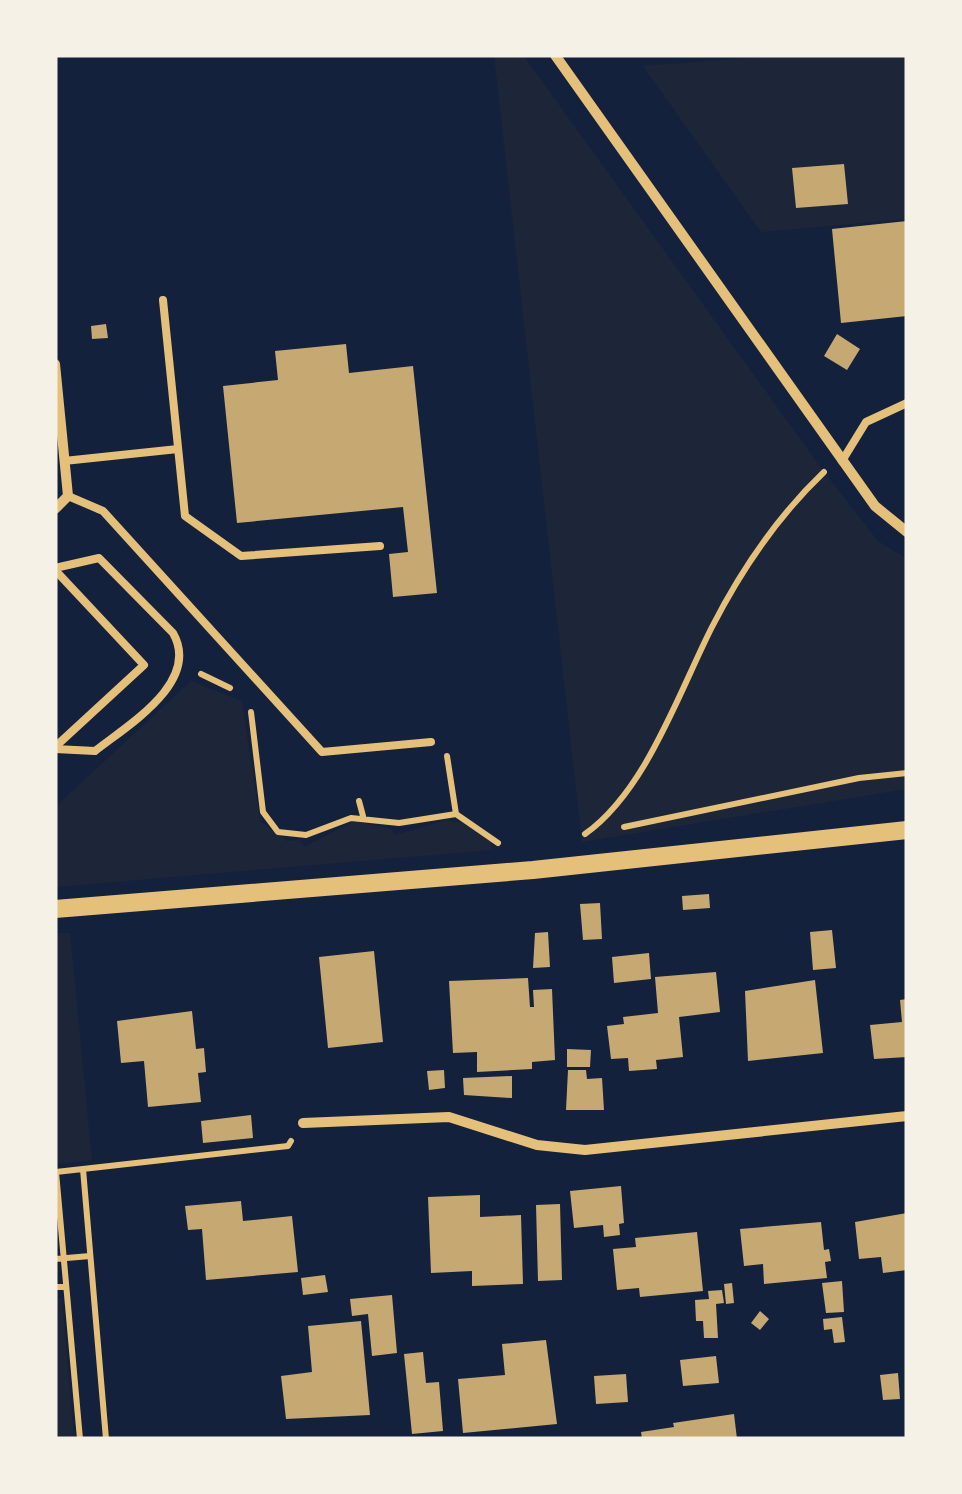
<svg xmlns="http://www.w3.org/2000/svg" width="962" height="1494" font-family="'IBM Plex Sans',sans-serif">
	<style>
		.green { fill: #1d2539 }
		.building { fill: #c6a872 }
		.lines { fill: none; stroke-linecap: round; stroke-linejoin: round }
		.path { stroke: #e5c07b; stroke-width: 6 }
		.service { stroke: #e5c07b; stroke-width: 8 }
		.minor { stroke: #e5c07b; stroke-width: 10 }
		.tertiary { stroke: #e5c07b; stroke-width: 18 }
	</style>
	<rect width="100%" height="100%" fill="#14213d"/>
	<path class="green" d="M494 55H523L824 472 878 541 907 559V789L582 842Z
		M787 55H907V219L761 232 643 66Z
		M191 681 242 701 260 821 287 841 301 840 304 847 354 821 392 829 394 835 447 820 463 823 491 842V850L55 887V807Z
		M55 933H70L92 1160 55 1164Z
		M55 1299H62L74 1439H55Z"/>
	<path class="building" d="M844 164 848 204 796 208 792 168Z
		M907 221V316L841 323 832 229Z
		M106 324 108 338 92 339 91 326Z
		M837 334 860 349 847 370 824 356Z
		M346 344 349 373 413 366 437 593 393 597 389 554 408 552 403 507 237 523 223 386 278 380 275 351Z
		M709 894 710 908 683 910 682 896Z
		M600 903 602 939 583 940 580 904Z
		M832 930 836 968 813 970 810 932Z
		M548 932 550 967 533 968 535 933Z
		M374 951 383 1042 328 1048 319 957Z
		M649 953 651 979 614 983 612 957Z
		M716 972 720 1012 679 1017 683 1057 656 1060 657 1069 629 1071 628 1058 611 1059 607 1026 624 1024 623 1017 658 1013 655 977Z
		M528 978 530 1007H534L533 990 552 989 555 1060 532 1062V1069L477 1072V1052L453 1053 449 981Z
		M815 980 823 1053 748 1061 745 991Z
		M907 999V1057L874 1059 870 1025 902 1022 900 1000Z
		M192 1011 196 1049 204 1048 206 1072 198 1073 201 1102 148 1107 144 1061 121 1063 117 1021Z
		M567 1049 591 1050 590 1067H567Z
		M444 1070 445 1088 429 1090 427 1071Z
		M568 1070H586L587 1079 602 1078 604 1110H566Z
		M512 1076V1098L464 1095 463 1078Z
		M251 1115 253 1138 203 1143 201 1121Z
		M621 1186 624 1223 619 1224 620 1235 604 1237 603 1225 574 1228 570 1191Z
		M480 1195V1217L521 1215 523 1284 472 1286V1271L431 1273 428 1197Z
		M241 1201 243 1221 292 1216 298 1272 206 1280 202 1229 188 1230 185 1206Z
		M560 1204 562 1280 538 1281 536 1205Z
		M907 1213V1270L883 1273 881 1257 859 1259 855 1222Z
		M821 1222 824 1250 829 1249 831 1261 825 1262 827 1278 764 1284 763 1264 744 1266 740 1229Z
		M697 1232 703 1291 640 1297 639 1288 617 1290 613 1249 636 1247 635 1238Z
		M325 1275 328 1292 303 1295 301 1278Z
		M842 1281 844 1312 826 1313 822 1283Z
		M732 1283 734 1303 726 1304 724 1284Z
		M722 1290 724 1303 716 1304 718 1338H704L703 1321H696L695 1300 709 1299 708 1291Z
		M392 1295 397 1353 372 1356 368 1314 352 1316 350 1299Z
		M760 1311 769 1319 760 1330 751 1323Z
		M842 1317 845 1342 834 1343 832 1329 824 1330 823 1319Z
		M361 1321 370 1415 286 1419 281 1376 312 1372 308 1326Z
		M546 1340 557 1424 463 1433 458 1379 505 1375 502 1344Z
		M423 1352 426 1383 439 1382 443 1431 412 1434 404 1354Z
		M716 1356 719 1383 683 1386 680 1360Z
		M898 1373 900 1399 883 1400 880 1375Z
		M626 1374 628 1402 596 1404 594 1376Z
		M734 1414 737 1439H642L641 1432 674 1427 673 1423Z"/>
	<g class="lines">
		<path class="path" d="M201 674 230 688
			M251 712 263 812 278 832 306 835 351 818 399 823 456 814 498 843
			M447 756 456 814
			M359 801 363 816
			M624 827 859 778 907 773
			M585 834C646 791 679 692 712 627 741 570 778 516 824 472
			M83 1169 106 1439
			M55 1259 90 1256
			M55 1287H66
			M80 1439 56 1172 288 1146 291 1141"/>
		<path class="service" d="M163 300 185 516 241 556 380 546
			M64 461 178 449
			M842 461 866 422 907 403
			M68 496 103 511 322 752 431 742
			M55 568 99 558 173 633C201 682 128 725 95 751L55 749
			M55 570 144 665 55 747"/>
		<path class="minor" d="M555 55 875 506 907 532
			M55 364 68 496 55 509
			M303 1123 449 1117 537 1145 585 1150 907 1116"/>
		<path class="tertiary" d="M55 909 533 870 907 830"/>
	</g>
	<rect width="962" height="1494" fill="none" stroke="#f6f1e7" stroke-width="115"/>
</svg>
